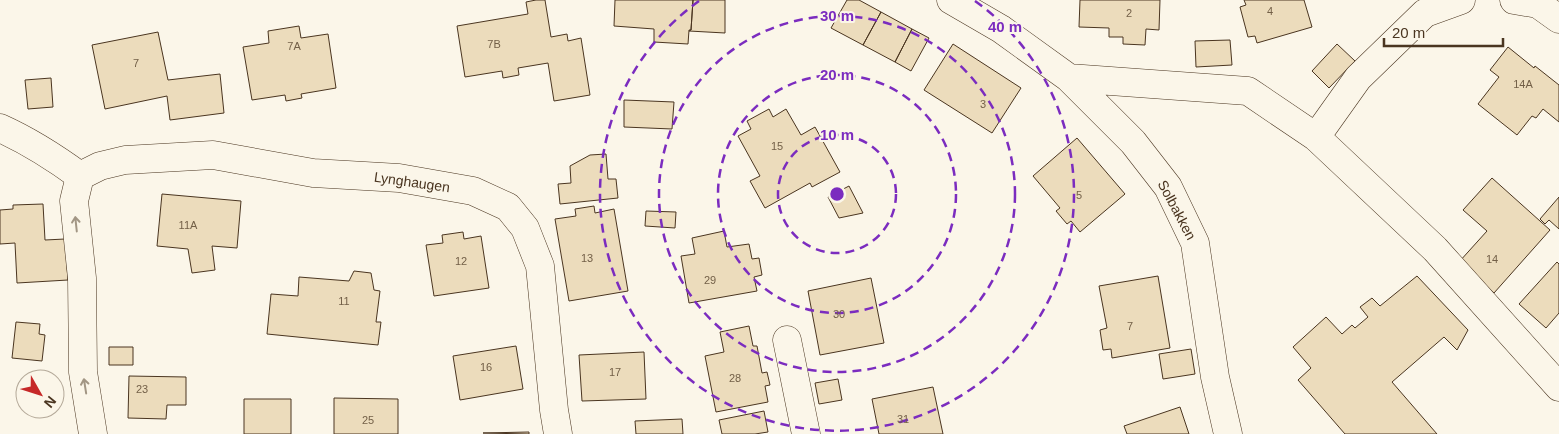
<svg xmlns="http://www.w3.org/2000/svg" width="1559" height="434" font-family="Helvetica,sans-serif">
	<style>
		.building { fill: #ecdcbc; stroke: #4a3520 }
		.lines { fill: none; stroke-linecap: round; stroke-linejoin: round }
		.minor-casing { stroke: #4a3520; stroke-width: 29 }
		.minor { stroke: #fbf6e9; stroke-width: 28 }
		.oneway { stroke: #a29684 }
		.ring { fill: none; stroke: #7b2cbf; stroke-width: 2.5; stroke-dasharray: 9 6 }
		.labels { text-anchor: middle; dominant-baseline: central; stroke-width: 4; stroke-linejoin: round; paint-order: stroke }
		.number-label { font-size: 11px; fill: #725f47 }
		.street-label { font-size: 14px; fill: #4a3520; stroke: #fbf6e9 }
		.centre { fill: #7b2cbf; stroke: #fbf6e9; stroke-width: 2.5 }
		.ring-label { font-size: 15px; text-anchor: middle; font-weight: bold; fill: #7b2cbf; stroke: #fbf6e9; stroke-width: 4; stroke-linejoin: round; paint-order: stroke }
	</style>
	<rect width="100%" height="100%" fill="#fbf6e9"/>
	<path class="building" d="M536 0H545L551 37 567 34 568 41 581 38 590 95 554 101 548 63 518 68 519 75 503 78 502 71 465 77 457 26 528 14 526 2Z
		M615 0H693L691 30H689L688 44 654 42V29L614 26Z
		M693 0H725V33L689 31 691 30Z
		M847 0H859L881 12 863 45 831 28Z
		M1080 0H1160L1159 30 1146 29 1145 45 1123 44V37H1109V28L1079 27Z
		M1244 0H1304L1312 27 1257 43 1255 36 1248 37 1240 7 1246 5Z
		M881 12 912 29 895 62 863 45Z
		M299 26 301 38 328 34 336 88 301 94 302 98 286 101 285 95 252 100 243 47 269 43 268 31Z
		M912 29 929 38 911 71 895 62Z
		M158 32 168 80 220 74 224 113 170 120 167 96 105 109 92 45Z
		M1230 40 1232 65 1196 67 1195 41Z
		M953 44 1021 88 992 133 924 90Z
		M1337 44 1355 61 1329 88 1312 71Z
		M1508 47 1534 68 1535 66 1559 85V122L1543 109 1536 118 1532 116 1517 135 1478 104 1499 77 1490 70Z
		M51 78 53 107 28 109 25 80Z
		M624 100 674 102 672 129 624 127Z
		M769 109 773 117 786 109 801 135 815 127 840 172 812 187 810 183 765 208 750 181 760 176 738 136 751 129 747 121Z
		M1077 138 1125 194 1080 232 1071 221 1067 224 1056 211 1060 208 1033 176Z
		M606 154 608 179H616L618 198 560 204 558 184 571 183 570 166 590 155Z
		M1492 178 1550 230 1494 293 1459 262 1487 231 1463 210Z
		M849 186 863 213 839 218 828 197Z
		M162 194 241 201 237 248 212 246 215 270 192 273 188 249 157 246Z
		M1559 197V229L1549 220 1545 224 1540 219Z
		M43 204 45 240 65 239 68 280 17 283 15 243 0 244V210L13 209V205Z
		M594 206 595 213 614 209 628 291 569 301 555 219 576 216 575 209Z
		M646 211 676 212 675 228 645 226Z
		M724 231 727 247 749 244 752 259 759 258 762 275 754 277 757 291 689 303 681 256 695 254 692 238Z
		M463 232 464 239 481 236 489 288 434 296 426 245 443 243 442 235Z
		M1557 262 1559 264V313L1546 328 1519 304Z
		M354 271 371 273 374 290 380 291 376 322H381L378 345 267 334 271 294 298 296 299 277 349 281Z
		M1158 276 1170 348 1112 358 1111 349 1103 350 1100 330 1107 328 1099 286Z
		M1417 276 1468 330 1457 350 1444 337 1392 382 1437 434H1345L1298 380 1311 368 1293 347 1326 317 1342 334 1352 325 1355 328 1368 317 1360 307 1372 298 1380 306Z
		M871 278 884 343 820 355 808 291Z
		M16 322 40 324 39 334 45 335 42 361 12 358Z
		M749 326 753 346H757L762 373 767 372 770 385 765 386 768 402 716 412 705 356 724 352 720 332Z
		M516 346 523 389 460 400 453 356Z
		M109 347H133V365H109Z
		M1191 349 1195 374 1163 379 1159 354Z
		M644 352 646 399 582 401 579 355Z
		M129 376 186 377V405H167L166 419 128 418Z
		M838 379 842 400 819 404 815 383Z
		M933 387 943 434H879L872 399Z
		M334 398 398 399V434H334Z
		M244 399H291V434H244Z
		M1180 407 1189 434H1127L1124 426Z
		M764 411 768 432 755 434H722L719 420Z
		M682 419 683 434H636L635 421Z
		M529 432V434L483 433Z"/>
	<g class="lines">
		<defs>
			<path id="minor" d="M951 0 1001 29 1069 78 1133 142 1168 187 1195 243 1215 377 1228 434
				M1514 0 1538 4 1559 19
				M1069 78 1248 91 1316 137 1358 78 1425 13 1461 0
				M0 128C29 141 54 157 80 176
				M1316 137 1435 249 1559 387
				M787 340 806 434
				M93 434 83 372 82 278 74 201 80 176 100 166 125 160 213 155 313 173 399 178 473 191 508 207 525 228 540 266 554 410 558 434"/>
		</defs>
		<use href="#minor" class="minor-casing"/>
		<use href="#minor" class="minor"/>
	</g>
	<defs><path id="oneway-shaft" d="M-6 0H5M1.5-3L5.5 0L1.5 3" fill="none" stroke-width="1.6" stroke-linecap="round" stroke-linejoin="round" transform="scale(1.25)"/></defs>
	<g class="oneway">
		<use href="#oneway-shaft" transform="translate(76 224) rotate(-96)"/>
		<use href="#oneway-shaft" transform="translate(85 386) rotate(-99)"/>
	</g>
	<g class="ring">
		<circle cx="837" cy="194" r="59"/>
		<circle cx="837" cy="194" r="119"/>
		<circle cx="837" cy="194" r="178"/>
		<path d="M975 1A237 237 0 1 1 699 1"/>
	</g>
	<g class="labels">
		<g class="number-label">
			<text x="1270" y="11">4</text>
			<text x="1129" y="13">2</text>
			<text x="494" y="44">7B</text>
			<text x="294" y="46">7A</text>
			<text x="136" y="63">7</text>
			<text x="1523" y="84">14A</text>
			<text x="983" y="104">3</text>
			<text x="777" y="146">15</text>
			<text x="1079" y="195">5</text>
			<text x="188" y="225">11A</text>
			<text x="587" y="258">13</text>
			<text x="1492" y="259">14</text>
			<text x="461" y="261">12</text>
			<text x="710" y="280">29</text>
			<text x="344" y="301">11</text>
			<text x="839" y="314">30</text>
			<text x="1130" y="326">7</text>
			<text x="486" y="367">16</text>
			<text x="615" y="372">17</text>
			<text x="735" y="378">28</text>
			<text x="142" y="389">23</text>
			<text x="903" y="419">31</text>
			<text x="368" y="420">25</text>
		</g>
		<g class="street-label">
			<text transform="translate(412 182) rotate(8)">Lynghaugen</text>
			<text transform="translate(1177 210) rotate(62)">Solbakken</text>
		</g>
	</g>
	<circle cx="837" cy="194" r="8" class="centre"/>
	<g class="ring-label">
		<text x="837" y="21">30 m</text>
		<text x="1005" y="32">40 m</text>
		<text x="837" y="80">20 m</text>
		<text x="837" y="140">10 m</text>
	</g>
	<g transform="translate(40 394) rotate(129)"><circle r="24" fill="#fbf6e9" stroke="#b4a999"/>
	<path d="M0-4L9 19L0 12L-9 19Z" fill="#c62828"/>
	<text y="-8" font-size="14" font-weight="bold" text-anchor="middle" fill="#4a3520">N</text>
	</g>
	<path d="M1384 38v8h119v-8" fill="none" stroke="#4a3520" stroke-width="2.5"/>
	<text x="1392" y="38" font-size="15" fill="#4a3520" stroke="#fbf6e9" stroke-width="4" paint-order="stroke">20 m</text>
</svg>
